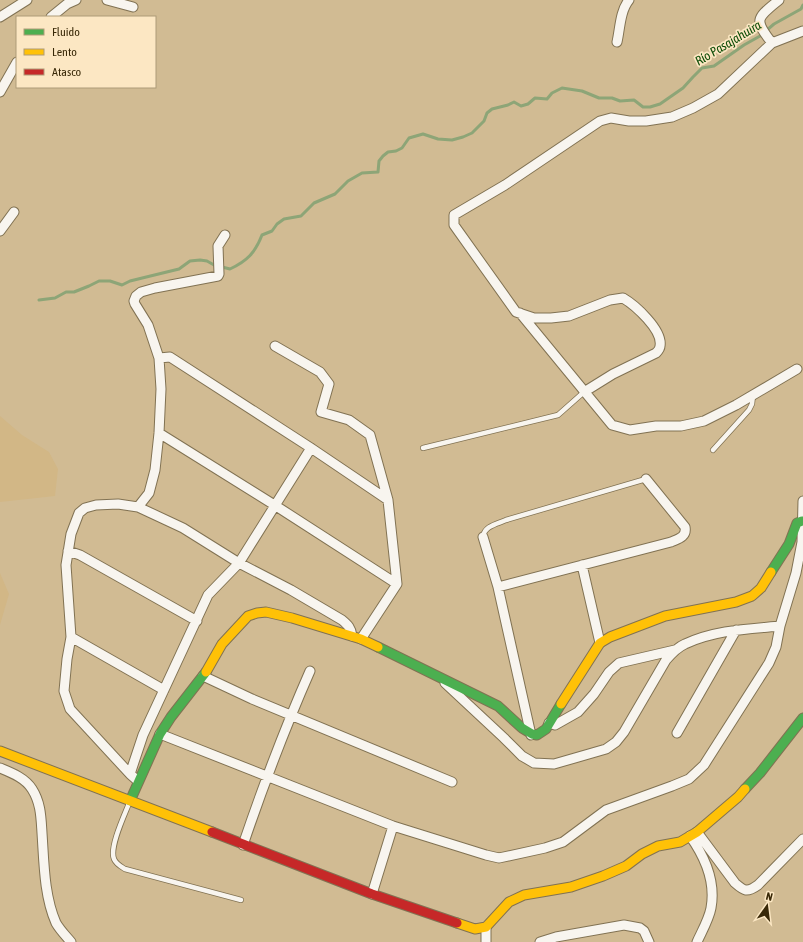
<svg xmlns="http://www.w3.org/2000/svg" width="803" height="942" font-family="'Asap Condensed',sans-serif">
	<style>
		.green { fill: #d2b786 }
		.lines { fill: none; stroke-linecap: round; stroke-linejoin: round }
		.stream { stroke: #8da577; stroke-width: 3 }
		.lane-casing { stroke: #817253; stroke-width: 6 }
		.street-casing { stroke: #817253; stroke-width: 11 }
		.fast-casing { stroke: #817253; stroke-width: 11 }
		.slow-casing { stroke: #817253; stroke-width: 11 }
		.jam-casing { stroke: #817253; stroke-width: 11 }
		.lane { stroke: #f8f5ef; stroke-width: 4.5 }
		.street { stroke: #f8f5ef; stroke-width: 9 }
		.fast { stroke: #4caf50; stroke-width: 9 }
		.slow { stroke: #ffc107; stroke-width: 9 }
		.jam { stroke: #c62828; stroke-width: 9 }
		.labels { text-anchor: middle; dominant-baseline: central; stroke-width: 3.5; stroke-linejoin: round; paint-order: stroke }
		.water-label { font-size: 13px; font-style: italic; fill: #0d4c07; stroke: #fce7c3 }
	</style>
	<rect width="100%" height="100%" fill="#d1bb93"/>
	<path class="green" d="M0 416 22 435 49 452 58 469 55 496 0 502Z
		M0 573 9 594 0 625Z"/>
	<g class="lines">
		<path class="stream" d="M39 300 55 298 66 292H74L89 286 99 281H110L122 285 130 281 179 269 190 261 200 260 207 261 214 265 230 269C247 261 255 253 262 235L272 231 277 224 284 219 301 216 314 203 335 194 348 181 362 173 378 172 379 161 383 156 388 152 396 151 402 148 409 138 423 134 438 139 452 140 463 137 472 133 484 121 487 113 492 109 508 105 514 102 521 106 528 104 535 98 547 99 552 93 562 88 582 91 599 98H612L620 101 634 100 643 107H650L660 104 683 88 693 77 702 68 714 66 744 45 760 36 774 24 801 9 803 5"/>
		<defs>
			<path id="lane" d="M423 448 558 415 584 392
				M713 450 749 410 752 404 753 395
				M483 537C484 526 497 524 506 520L646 479
				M130 801C125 814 109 847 114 859 116 864 120 866 125 869L241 900"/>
			<path id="street" d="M107 0 133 7
				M0 17 27 0
				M51 17 67 4 76 0
				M617 42C620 29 620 11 629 0
				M772 43C753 19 757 18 779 0
				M0 92 17 62
				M0 231 14 212
				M520 313 612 425 630 430 656 426H681L704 421 736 405 797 369
				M275 346 320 372 329 384 321 412 349 420 370 435 388 500 397 584 361 639
				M159 358 170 357 311 448 388 500
				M584 392 613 374 656 353C658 351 660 349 660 346 663 330 635 305 623 298L610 300 569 316 551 318H534L516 312 454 225V215L505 185 600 121 611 118 629 121H646L672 117 693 108 718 94 772 43 803 31
				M159 433 276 506 397 584
				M138 507 149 493 155 470 159 433 161 389 159 358 148 325 135 304 134 301 136 296 141 292 155 288 218 276 219 274 218 246 225 235
				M483 537 498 587 531 735
				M68 551 80 555 197 621
				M582 565 600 643
				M498 587 671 542C678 539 687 537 685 527L646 479
				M71 637 164 690
				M203 676 252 699 452 782
				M445 683 504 738 522 756 534 763 554 764 606 749 616 742 624 732 666 660C672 653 678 647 685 644 715 630 748 629 780 626
				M549 723 555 725 578 712 594 694 609 672 619 663 675 650
				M677 733 736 630
				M160 734 393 826 486 855 499 858 545 848 563 842 606 810 672 786 689 779 704 765 769 663 776 647 780 626 796 573 802 542 803 501
				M0 768C12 773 25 778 32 789 41 803 41 818 42 833 44 862 44 896 56 923 60 930 66 936 71 942
				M130 774 143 735 208 595 239 563 311 448
				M138 781 130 774 70 709 64 691 67 659 71 637 66 565 71 534 79 513 85 508 96 505 118 504 138 507 183 528 239 563 291 590 342 620C348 625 351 628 352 636
				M697 832 735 883C744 891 747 893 758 885L803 839
				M690 836C705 857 716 881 711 908 709 919 702 931 697 942
				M243 845C263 786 285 728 310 671
				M372 894 393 826
				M486 942V927
				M540 942 556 937 624 925 640 928 644 931 649 942"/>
			<path id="fast" d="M771 572 789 544 797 523 802 521
				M378 647 498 706 522 728 532 734 537 735 546 729 561 704
				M745 789 760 773 803 718
				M130 801 160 734 171 717 206 672"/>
			<path id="slow" d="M206 672 222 644 248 616 257 613 266 612 292 618 361 639 378 647
				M561 704 600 643 610 637 665 616 736 602 752 596 761 588 771 572
				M0 751 212 832
				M457 923 475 929 486 927 509 902 524 895 571 887 603 876 626 866 642 854 658 846 680 842 697 832 738 797 745 789"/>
			<path id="jam" d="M212 832 372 894 457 923"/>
		</defs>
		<use href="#lane" class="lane-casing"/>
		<use href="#street" class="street-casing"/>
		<use href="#fast" class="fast-casing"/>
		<use href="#slow" class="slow-casing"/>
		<use href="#jam" class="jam-casing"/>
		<use href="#lane" class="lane"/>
		<use href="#street" class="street"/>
		<use href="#fast" class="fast"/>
		<use href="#slow" class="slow"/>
		<use href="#jam" class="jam"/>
	</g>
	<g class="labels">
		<g class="water-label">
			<text transform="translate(728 43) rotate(-31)">Río Pasajahuira</text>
		</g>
	</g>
	<rect x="16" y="16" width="140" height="72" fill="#fce7c3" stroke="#ae9b78"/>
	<rect x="24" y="29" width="20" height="6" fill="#4caf50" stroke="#ae9b78"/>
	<text x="52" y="36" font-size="12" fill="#382807">Fluido</text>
	<rect x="24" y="49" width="20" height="6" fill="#ffc107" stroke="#ae9b78"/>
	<text x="52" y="56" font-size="12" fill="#382807">Lento</text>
	<rect x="24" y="69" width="20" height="6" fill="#c62828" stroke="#ae9b78"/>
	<text x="52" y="76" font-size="12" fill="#382807">Atasco</text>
	<g transform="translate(767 906) rotate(14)" stroke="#fce7c3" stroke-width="3" paint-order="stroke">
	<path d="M0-3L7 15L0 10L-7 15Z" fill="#382807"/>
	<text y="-6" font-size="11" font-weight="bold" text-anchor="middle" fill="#382807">N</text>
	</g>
</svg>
